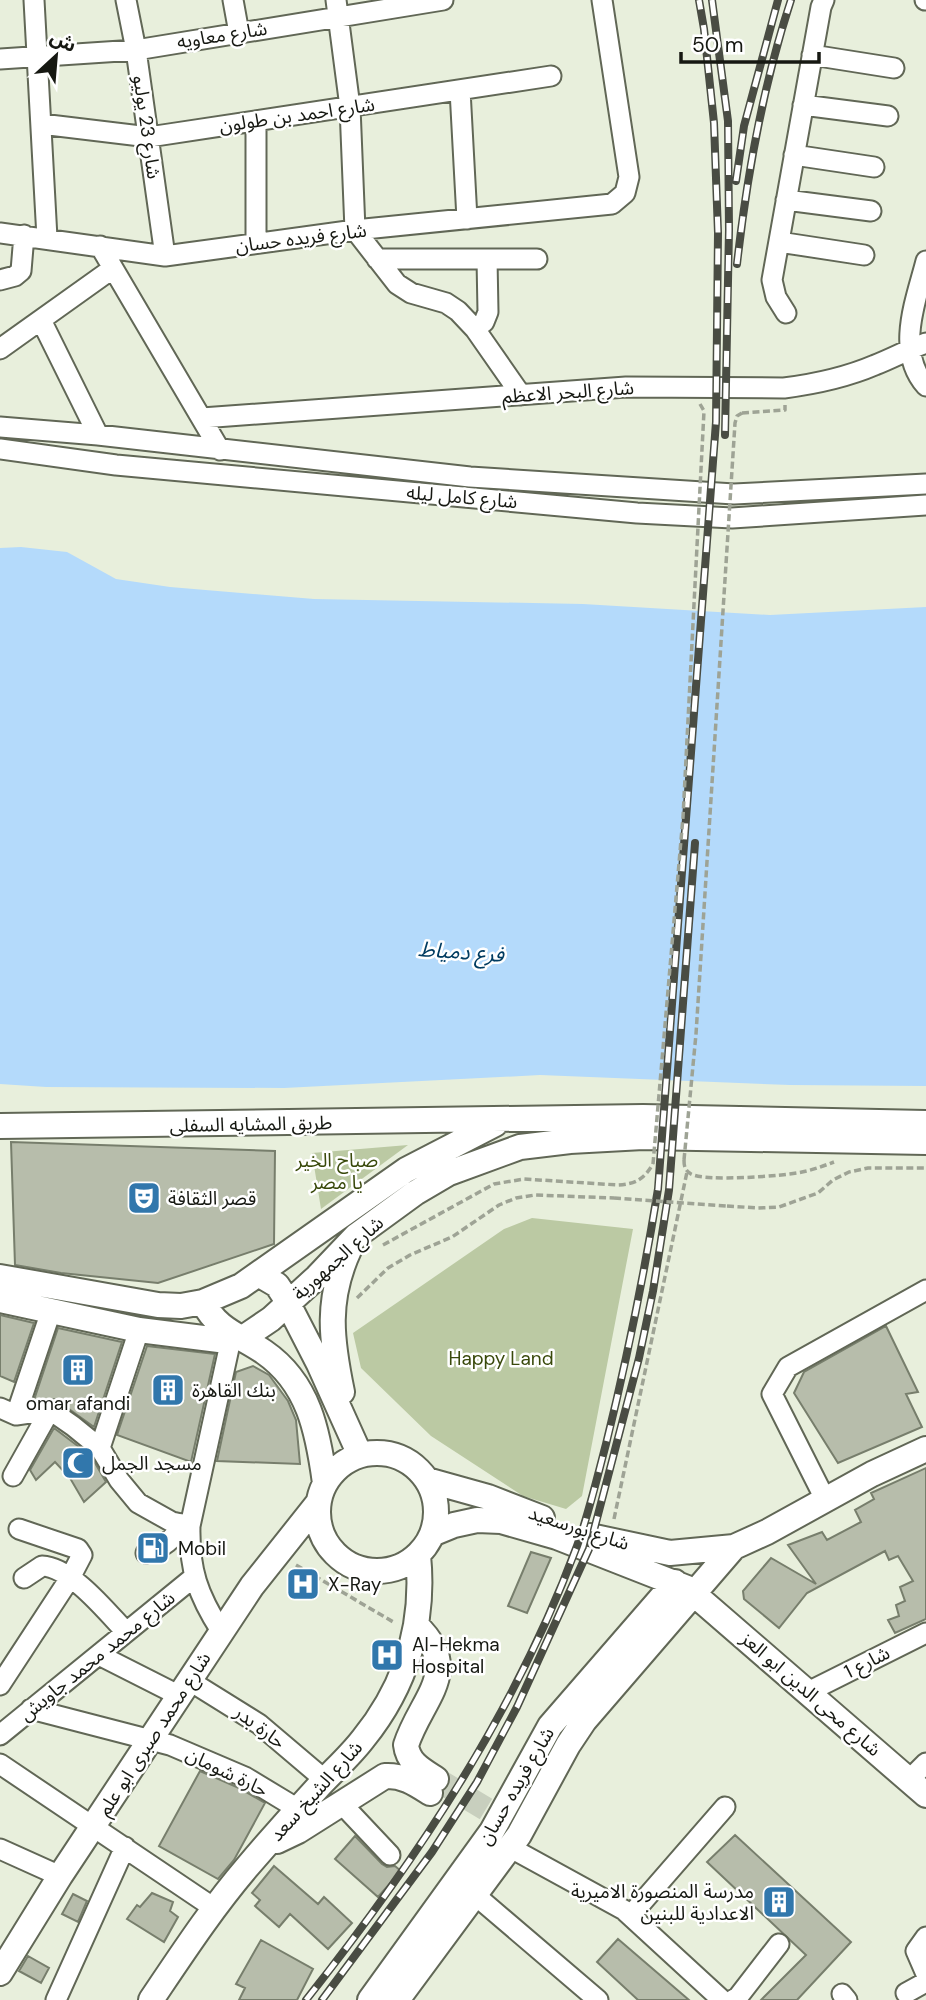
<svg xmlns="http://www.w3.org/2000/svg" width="926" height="2000" font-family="'DM Sans','Noto Sans Arabic',sans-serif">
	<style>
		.green { fill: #bbc9a3 }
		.water { fill: #b4dafb }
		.building { fill: #b7bdab; stroke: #777e6c; stroke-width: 2 }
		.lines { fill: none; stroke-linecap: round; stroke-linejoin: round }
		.major-tunnel { stroke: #c8cfbe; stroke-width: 24; stroke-dasharray: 24 12; stroke-linecap: butt }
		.minor-casing { stroke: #616756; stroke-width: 23 }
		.major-casing { stroke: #616756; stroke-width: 28 }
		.path { stroke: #9ea395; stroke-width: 3.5; stroke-dasharray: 7 3.5; stroke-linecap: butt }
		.minor { stroke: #fff; stroke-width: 19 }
		.major { stroke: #fff; stroke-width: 24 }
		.rail-casing { stroke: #494c43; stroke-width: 8 }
		.rail { stroke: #fff; stroke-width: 5; stroke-dasharray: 16; stroke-linecap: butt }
		.path-bridge { stroke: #9ea395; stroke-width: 3.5; stroke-dasharray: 7 3.5; stroke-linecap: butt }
		.labels { text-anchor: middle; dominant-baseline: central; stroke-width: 5; stroke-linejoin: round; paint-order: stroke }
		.street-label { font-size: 19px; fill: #161812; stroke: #fff }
		.park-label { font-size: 19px; fill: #39490b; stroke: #fff }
		.poi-label { font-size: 19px; fill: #161812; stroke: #fff; text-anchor: start }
		.water-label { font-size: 21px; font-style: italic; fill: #003c61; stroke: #fff }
	</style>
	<rect width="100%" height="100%" fill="#e8efdc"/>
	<path class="green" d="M408 1145 321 1209 312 1153Z
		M532 1218 633 1229 582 1496 566 1509 523 1496 431 1436 361 1368 353 1333 504 1229Z"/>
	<path class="water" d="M21 547 67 552 116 579 170 587 314 599 583 604 770 615 926 607V1086L790 1085 540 1075 284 1088 46 1087 0 1084V548Z"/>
	<path class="building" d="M11 1142 275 1151 274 1244 158 1283 61 1273 15 1265Z
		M0 1315 34 1323 14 1382 0 1376Z
		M886 1326 918 1392 906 1394 922 1427 838 1463 794 1393 804 1372Z
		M58 1328 122 1342 94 1427 55 1399 34 1400Z
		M147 1346 215 1354 191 1462 117 1435Z
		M253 1366 269 1375 288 1401 296 1420 300 1464 217 1461 236 1372Z
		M54 1428 91 1456 106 1482 84 1502 70 1478 55 1462 36 1480 30 1470Z
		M926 1468V1619L895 1633 888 1620 899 1616 896 1605 905 1601 900 1587 913 1581 898 1556 889 1560 885 1551 807 1593 779 1628 744 1599 743 1591 771 1558 816 1584 788 1545 822 1532 827 1540 861 1522 855 1510 874 1499 871 1493Z
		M531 1552 551 1558 527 1613 508 1606Z
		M200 1771 239 1788 265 1803 234 1860 218 1879 159 1846Z
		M735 1835 851 1942 797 2000H761L806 1955 707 1862Z
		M355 1836 382 1864 387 1867 395 1866 401 1871 378 1897 335 1859Z
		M274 1866 318 1904 324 1897 352 1923 328 1949 290 1914 279 1927 255 1906 260 1900 252 1893Z
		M152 1893 173 1902 170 1911 178 1917 164 1942 127 1919 137 1905 140 1907Z
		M73 1894 87 1901 78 1922 62 1914Z
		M618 1939 689 2000H638L597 1962Z
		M261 1940 313 1969 297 2000H239L245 1988 236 1984Z
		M28 1956 49 1968 41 1983 19 1971Z"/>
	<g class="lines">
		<path class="major-tunnel" d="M436 1779 486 1809"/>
		<defs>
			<path id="minor" d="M34 0 47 238
				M126 0 136 50 165 256
				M233 0 239 33
				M336 0 350 107 355 230 397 284 411 293 446 303 458 311 475 329 521 395
				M925 0H926
				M812 55 894 68
				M0 59 136 50 443 0
				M460 90 467 219
				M803 105 888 116
				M41 124 149 137 551 76
				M794 155 874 167
				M786 200 871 211
				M0 233 165 256 355 230 612 204 625 193 629 177 602 0
				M779 242 864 255
				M256 243V121
				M100 246 220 450
				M377 259H537
				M926 261C916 300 895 351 926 386
				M0 280 15 276 21 271 24 235
				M786 313 776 297 772 280 821 7 824 0
				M41 320 98 435
				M475 329 484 322 488 312 487 259
				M0 349 112 269
				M202 418 626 387 784 388C815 384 847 377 875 365 893 358 909 349 926 343
				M0 427 98 435 470 477 734 494 926 484
				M0 449 116 465 637 513 732 518 926 505
				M0 1408 16 1415 50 1410 73 1426 100 1448 119 1480 138 1503 172 1522 190 1526
				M16 1415 51 1311
				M100 1448 139 1330
				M13 1476 50 1410
				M825 1499 772 1394 788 1367 926 1290
				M146 1553C164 1547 173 1540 182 1524
				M24 1578 42 1566C71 1567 107 1612 126 1632
				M221 1631C198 1595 189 1570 190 1526L231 1339
				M99 1655 180 1696
				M190 1681 259 1724 325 1780
				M0 1685 70 1578 82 1555 78 1549 19 1529
				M808 1692 926 1633
				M31 1709 170 1745 245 1777 298 1809
				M0 1735 194 1577
				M0 1764 214 1908
				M909 1780 926 1763
				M341 1803 390 1855
				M511 1848 624 1910 722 2000
				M0 1849 60 1876
				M475 1895 598 2000
				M631 1915 725 1807
				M926 1937 916 1951 926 1974
				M906 1993 926 1982
				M842 1994 847 2000
				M56 2000 125 1847
				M733 2000 738 1997 779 1944"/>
			<path id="major" d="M0 1126 643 1117 926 1123
				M258 1274 277 1285 283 1294 319 1364 360 1455
				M0 1277 158 1305 181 1306 203 1302 241 1286 406 1170 495 1124
				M0 1300 139 1330 219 1340 243 1338 271 1319 317 1277 356 1236 415 1193 449 1173 520 1147 570 1141 643 1137 926 1142
				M203 1302C217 1330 239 1335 264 1352 309 1383 318 1432 325 1483
				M342 1392C331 1339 326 1300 349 1250
				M318 1512a59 59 0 1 1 118 0a59 59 0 1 1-118 0Z
				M427 1480 488 1497 542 1518
				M432 1534 454 1525 477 1520 501 1521 557 1537 687 1588 926 1795
				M590 1536 670 1553 734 1547 767 1532 872 1474 926 1449
				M416 1625C464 1671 421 1698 406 1745 408 1763 422 1770 436 1779
				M277 1841 298 1831 385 1776C403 1775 416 1784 430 1793
				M0 1973 60 1876 252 1586 318 1503
				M151 2000C182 1954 212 1908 248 1866 271 1839 295 1812 319 1786 334 1770 350 1756 363 1739 406 1686 425 1623 418 1555
				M370 2000 492 1831 550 1726 675 1582
				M397 2000 519 1835 568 1745 584 1721 734 1547"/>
		</defs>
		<use href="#minor" class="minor-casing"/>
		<use href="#major" class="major-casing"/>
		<path class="path" d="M742 413 785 410V405
			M684 1160C684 1167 685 1170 691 1174 705 1182 784 1176 802 1172 813 1170 823 1166 834 1162
			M727 1206 758 1208 779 1207 818 1193 833 1180 849 1172 868 1168H926
			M383 1245 494 1184 524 1179 618 1185C636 1184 644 1179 653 1164
			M357 1298 388 1268 410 1255 452 1237 499 1205 516 1198 535 1195 614 1198
			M614 1519 687 1172
			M296 1565 395 1623"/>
		<use href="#minor" class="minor"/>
		<use href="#major" class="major"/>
		<defs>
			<path id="rail" d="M712 0 728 121 729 230 725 435
				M736 181 744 126 778 0
				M737 264C747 175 763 85 791 0
				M306 2000C416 1861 515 1713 577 1546 589 1513 597 1478 606 1444 627 1359 644 1275 658 1189L716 422 718 233 714 123 704 29 699 0
				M322 2000 432 1852 477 1782 517 1707 589 1549 639 1358 653 1291 669 1190 695 843"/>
		</defs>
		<use href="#rail" class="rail-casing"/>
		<use href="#rail" class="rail"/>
		<path class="path-bridge" d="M684 1160 696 1034 735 423 737 416 742 413
			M653 1164 683 817 704 411 700 404
			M614 1198 727 1206"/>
	</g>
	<defs>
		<symbol id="theatre-square" viewBox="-11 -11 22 22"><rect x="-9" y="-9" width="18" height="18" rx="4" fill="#3177ac" stroke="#fff"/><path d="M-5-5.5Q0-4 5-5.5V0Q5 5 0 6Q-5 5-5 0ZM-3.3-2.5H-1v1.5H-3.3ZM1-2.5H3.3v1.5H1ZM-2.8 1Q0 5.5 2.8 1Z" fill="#fff"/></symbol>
		<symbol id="building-square" viewBox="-11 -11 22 22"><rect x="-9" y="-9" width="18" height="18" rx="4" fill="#3177ac" stroke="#fff"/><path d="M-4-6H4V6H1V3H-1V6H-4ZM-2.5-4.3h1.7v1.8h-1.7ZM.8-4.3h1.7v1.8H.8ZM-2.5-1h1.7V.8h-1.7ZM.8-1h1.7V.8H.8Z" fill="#fff"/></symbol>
		<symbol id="mosque-square" viewBox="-11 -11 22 22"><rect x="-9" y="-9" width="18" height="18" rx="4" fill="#3177ac" stroke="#fff"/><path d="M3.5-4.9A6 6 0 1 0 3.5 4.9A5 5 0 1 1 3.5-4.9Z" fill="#fff"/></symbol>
		<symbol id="fuel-square" viewBox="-11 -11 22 22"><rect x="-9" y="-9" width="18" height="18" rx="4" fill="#3177ac" stroke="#fff"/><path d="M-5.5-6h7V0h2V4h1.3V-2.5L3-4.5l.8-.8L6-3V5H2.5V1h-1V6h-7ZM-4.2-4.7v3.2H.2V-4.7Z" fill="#fff"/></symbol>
		<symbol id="hospital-square" viewBox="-11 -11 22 22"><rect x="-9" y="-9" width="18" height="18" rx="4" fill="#3177ac" stroke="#fff"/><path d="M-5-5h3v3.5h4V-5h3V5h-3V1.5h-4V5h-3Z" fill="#fff"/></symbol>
	</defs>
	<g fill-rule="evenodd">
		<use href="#theatre-square" x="125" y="1179" width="38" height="38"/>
		<use href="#building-square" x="59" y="1351" width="38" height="38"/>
		<use href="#building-square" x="149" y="1371" width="38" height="38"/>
		<use href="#mosque-square" x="59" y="1444" width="38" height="38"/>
		<use href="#fuel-square" x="134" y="1529" width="38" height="38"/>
		<use href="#hospital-square" x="284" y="1565" width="38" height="38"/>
		<use href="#hospital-square" x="368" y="1636" width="38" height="38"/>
		<use href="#building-square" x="760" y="1883" width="38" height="38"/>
	</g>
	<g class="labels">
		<g class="street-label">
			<text transform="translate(222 35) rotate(-9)">شارع معاويه</text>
			<text transform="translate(297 115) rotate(-8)">شارع احمد بن طولون</text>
			<text transform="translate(147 127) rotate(82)">شارع 23 يوليو</text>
			<text transform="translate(301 238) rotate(-7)">شارع فريده حسان</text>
			<text transform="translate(568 392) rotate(-4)">شارع البحر الاعظم</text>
			<text transform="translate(462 497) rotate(5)">شارع كامل ليله</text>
			<text transform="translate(251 1124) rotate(-1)">طريق المشايه السفلى</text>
			<text transform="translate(338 1258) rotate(-42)">شارع الجمهورية</text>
			<text transform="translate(579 1528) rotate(18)">شارع بورسعيد</text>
			<text transform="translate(97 1656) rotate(-39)">شارع محمد محمد جاويش</text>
			<text transform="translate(867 1662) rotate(-27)">شارع 1</text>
			<text transform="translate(811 1694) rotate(41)">شارع محى الدين ابو العز</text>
			<text transform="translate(260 1727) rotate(37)">حارة بدر</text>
			<text transform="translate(154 1734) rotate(-57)">شارع محمد صبرى ابو علم</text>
			<text transform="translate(227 1772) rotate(26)">حارة شومان</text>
			<text transform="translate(516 1786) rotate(-60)">شارع فريده حسان</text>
			<text transform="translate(316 1791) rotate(-48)">شارع الشيخ سعد</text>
		</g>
		<g class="park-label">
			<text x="337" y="1160">صباح الخير<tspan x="337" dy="22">يا مصر</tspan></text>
			<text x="501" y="1358">Happy Land</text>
		</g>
		<g class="poi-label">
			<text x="168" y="1198">قصر الثقافة</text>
			<text x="192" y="1390">بنك القاهرة</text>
			<text x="78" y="1403" text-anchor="middle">omar afandi</text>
			<text x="102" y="1463">مسجد الجمل</text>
			<text x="178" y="1548">Mobil</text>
			<text x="328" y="1584">X-Ray</text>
			<text x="412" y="1644">Al-Hekma<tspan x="412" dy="22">Hospital</tspan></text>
			<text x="754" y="1891" text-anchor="end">مدرسة المنصورة الاميرية<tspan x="754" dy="22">الاعدادية للبنين</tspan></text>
		</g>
		<g class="water-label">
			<text transform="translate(461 952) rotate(4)">فرع دمياط</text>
		</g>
	</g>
	<g transform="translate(56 56) rotate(26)" stroke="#ffffff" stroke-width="5" paint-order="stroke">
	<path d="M0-5L12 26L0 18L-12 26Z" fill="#161812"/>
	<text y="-10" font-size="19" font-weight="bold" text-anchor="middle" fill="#161812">ش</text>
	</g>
	<path d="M681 52v10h138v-10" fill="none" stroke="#161812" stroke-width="3.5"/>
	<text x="692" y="52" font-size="21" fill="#161812" stroke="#ffffff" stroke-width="5" paint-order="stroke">50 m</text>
</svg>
